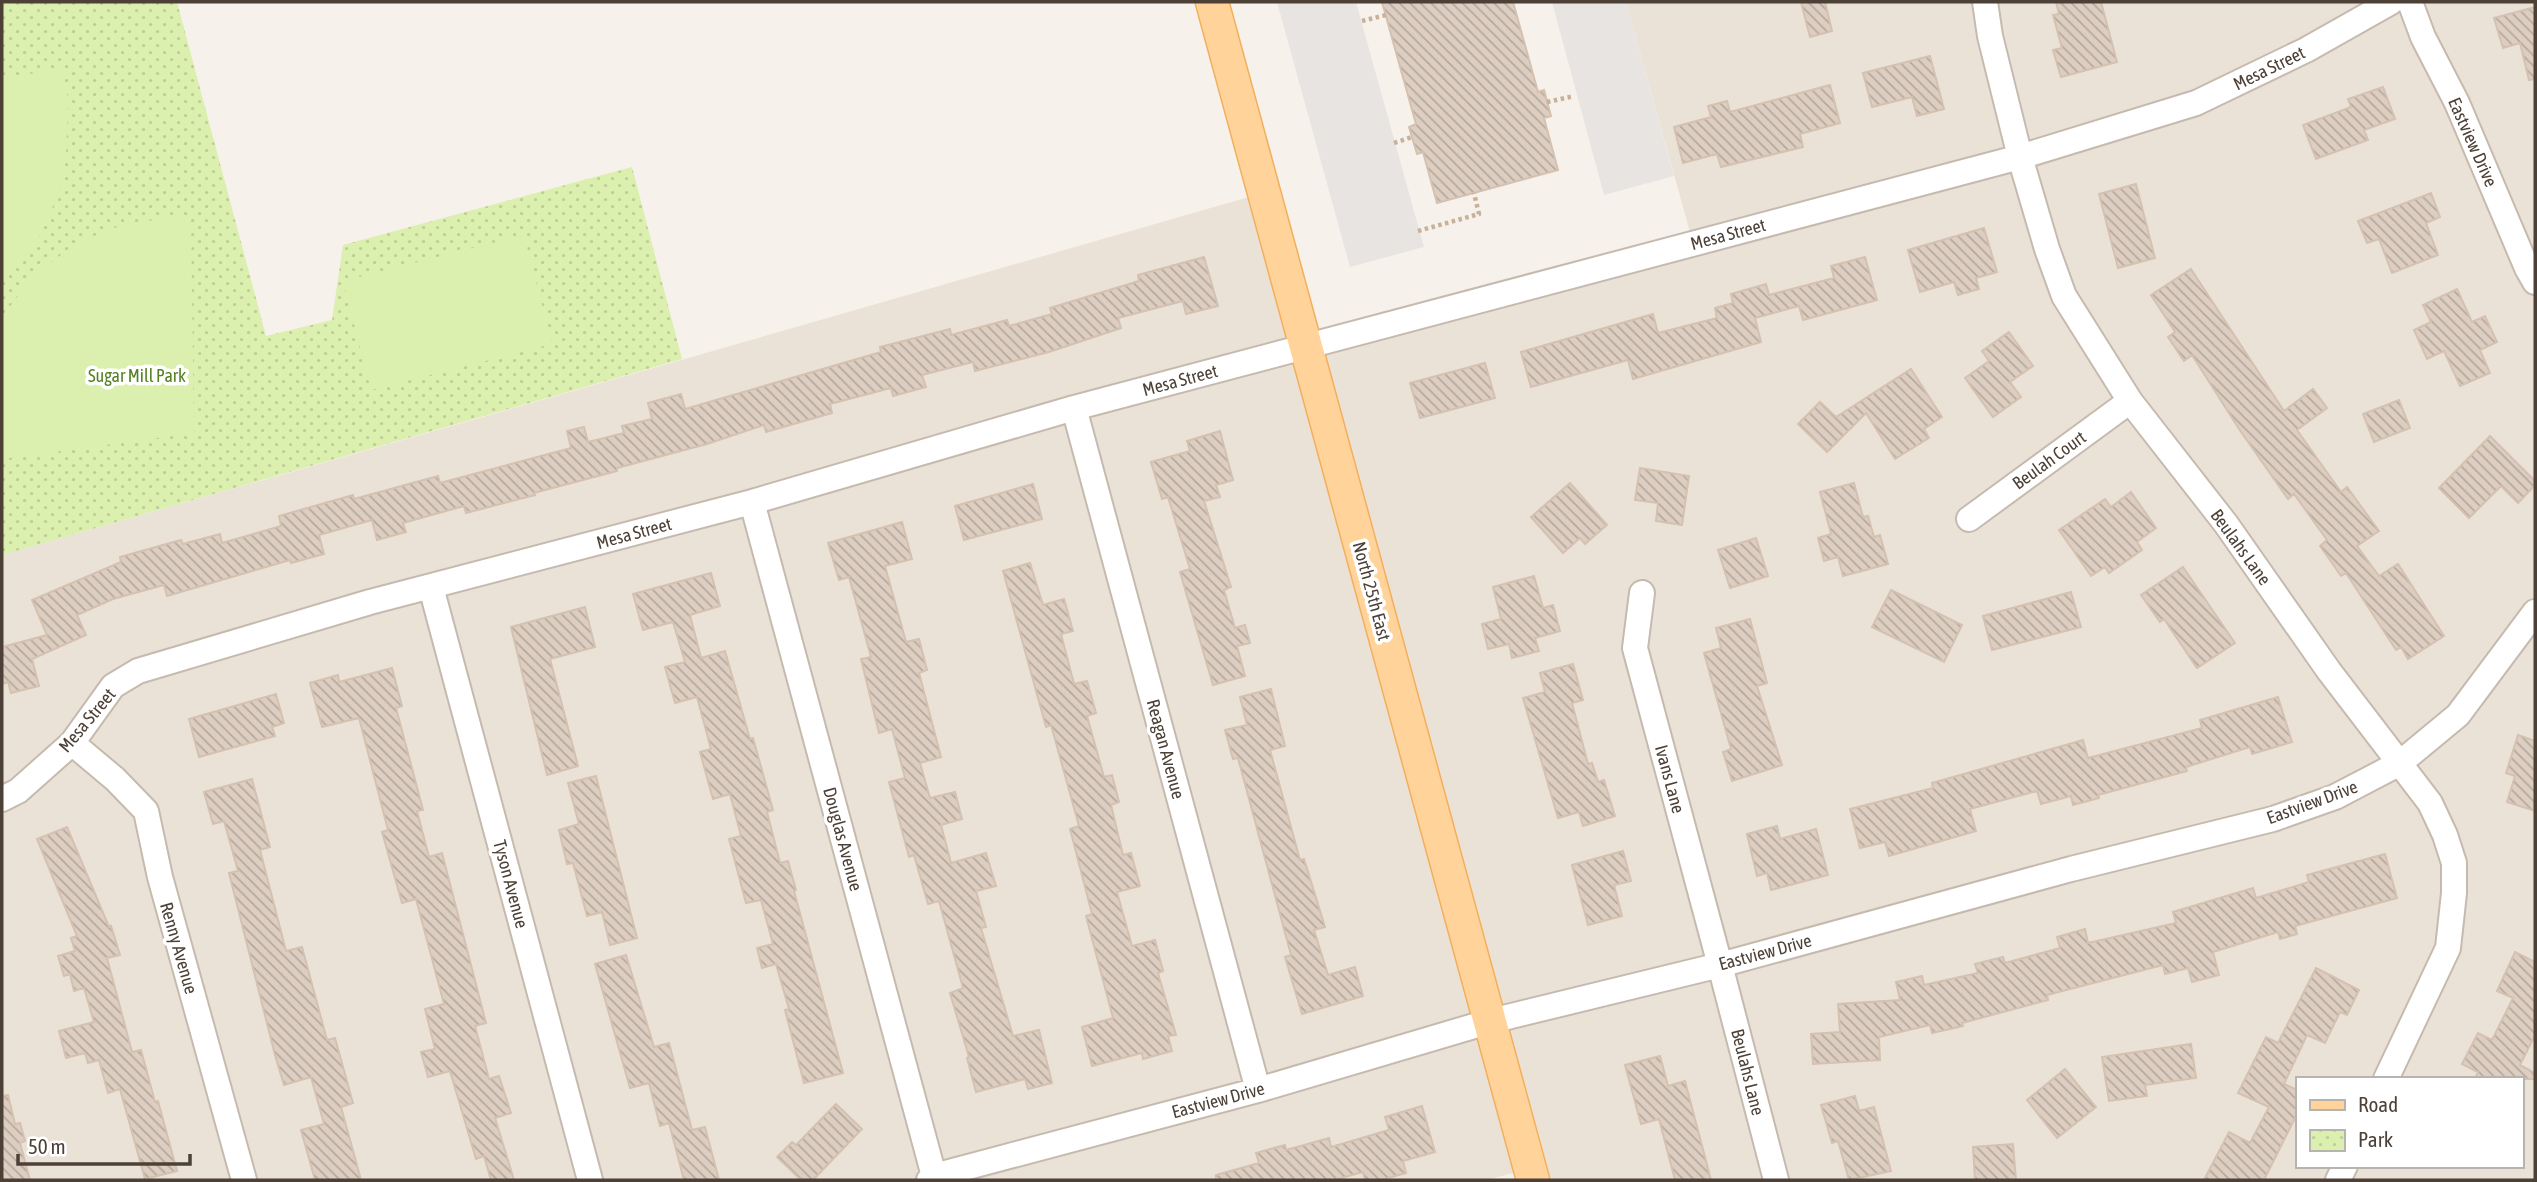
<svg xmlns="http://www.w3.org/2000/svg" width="2537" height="1182" font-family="'Asap Condensed',sans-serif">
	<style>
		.residential { fill: #ebe2d7; fill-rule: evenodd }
		.park { fill: url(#park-dots) }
		.pitch { fill: #dbefaf }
		.parking { fill: #e8e4e2 }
		.building { fill: url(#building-back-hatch); stroke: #d5c1b0; stroke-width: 2 }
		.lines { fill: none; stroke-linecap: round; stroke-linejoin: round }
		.minor-casing { stroke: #c6baae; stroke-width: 28 }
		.major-casing { stroke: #f2af5d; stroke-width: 35 }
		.path { stroke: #c7b19b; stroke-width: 4.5; stroke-dasharray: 3.5 3.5; stroke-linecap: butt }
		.minor { stroke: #fff; stroke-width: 24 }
		.major { stroke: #ffd39a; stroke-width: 32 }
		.labels { text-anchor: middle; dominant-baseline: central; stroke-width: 7; stroke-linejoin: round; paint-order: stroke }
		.street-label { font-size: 18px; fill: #4c4037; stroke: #fff }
		.park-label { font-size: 18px; fill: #548021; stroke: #fff }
	</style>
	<defs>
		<pattern id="park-dots" width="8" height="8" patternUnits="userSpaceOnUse" patternTransform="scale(1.75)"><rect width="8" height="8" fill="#dbefaf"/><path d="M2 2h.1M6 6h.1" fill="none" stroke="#bece97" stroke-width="1.8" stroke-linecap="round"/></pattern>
		<pattern id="building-back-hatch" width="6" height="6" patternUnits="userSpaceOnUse" patternTransform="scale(1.75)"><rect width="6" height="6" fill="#ddcec1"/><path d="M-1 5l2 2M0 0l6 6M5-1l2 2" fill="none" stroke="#b5a99e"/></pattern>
	</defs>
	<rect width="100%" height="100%" fill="#f6f1ea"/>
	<path class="residential" d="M1626 2H2535V1180H1533L1529 1169 1486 1180H2V555L1263 193 1305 346 1693 243ZM2297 1079H2521V1166H2297Z"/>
	<path class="park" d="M14 2H177L266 336 332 320 343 245 632 167 682 359 2 555V5Z"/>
	<path class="pitch" d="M62 67 68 98 66 159 60 190 41 233 24 259 2 276V80Z
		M191 216 194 433 2 459V319C28 275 68 243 117 227 140 220 167 219 191 216Z
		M524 235 552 344 371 390 343 281Z"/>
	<path class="parking" d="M1277 2H1356L1424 247 1350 267Z
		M1552 2H1626L1674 176 1604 195Z"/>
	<path class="building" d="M1382 2H1513L1538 92 1544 90 1551 116 1544 118 1558 170 1437 203 1423 152 1417 154 1409 127 1416 124Z
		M1801 2H1825L1832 31 1810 37Z
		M2056 2H2101L2117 62 2061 77 2053 50 2062 48 2053 15 2059 14Z
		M2535 7V79L2529 80 2520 43 2503 48 2494 18Z
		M1930 56 1944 109 1917 116 1912 97 1872 107 1863 73Z
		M1830 85 1840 123 1800 134 1803 147 1721 167 1717 154 1683 163 1674 127 1711 117 1708 106 1727 101 1730 112Z
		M2383 87 2395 119 2364 130 2368 140 2316 159 2303 125 2351 107 2348 99Z
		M2136 184 2155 258 2118 268 2099 194Z
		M2431 193 2440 217 2426 223 2438 255 2392 273 2379 239 2367 243 2358 221Z
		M1984 228 1997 272 1976 278 1979 289 1958 295 1954 282 1920 292 1908 250Z
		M1204 257 1218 306 1186 314 1183 301 1118 318 1121 328 1049 352 975 371 973 362 922 375 926 387 893 396 891 388 830 404 832 413 766 432 764 425 707 444 617 468V471L534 493 535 495 466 513 464 506 403 523 406 532 377 540 372 520 319 535 324 554 291 563 290 560 167 596 164 585 113 599 77 615 86 635 32 659 39 686 11 693 8 682 2 684V647L47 635 32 600 121 562 120 557 181 540 183 544 220 534 222 543 281 526 279 516 353 495 354 499 438 476 440 483 571 448 567 431 584 427 588 442 624 433 622 426 652 419 648 403 681 394 685 409 881 352 880 347 950 329 951 335 1007 320 1009 326 1052 314 1050 308 1139 281 1138 275Z
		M1865 257 1877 300 1803 320 1799 306 1755 318 1761 342 1633 379 1628 360 1531 387 1521 352 1653 314 1658 333 1717 318 1715 308 1733 303 1731 294 1766 284 1769 295 1834 278 1831 266Z
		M2191 269 2284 411 2313 389 2327 408 2297 430 2341 492 2347 487 2379 531 2357 546 2379 576 2398 564 2444 636 2408 659 2401 647 2396 650 2346 573 2341 576 2320 546 2327 540 2294 494 2288 499 2239 429 2192 355 2184 361 2168 337 2175 332 2151 295Z
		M2457 289 2472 322 2485 316 2497 342 2480 350 2490 373 2460 386 2444 351 2427 359 2414 330 2431 322 2423 305Z
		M2009 332 2033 366 2010 382 2021 397 1993 417 1965 378 1989 361 1982 351Z
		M1485 363 1495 398 1420 418 1410 383Z
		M1911 369 1942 417 1924 429 1929 438 1895 459 1866 413 1827 452 1798 424 1820 402 1836 417Z
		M2399 400 2410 428 2374 442 2363 414Z
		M1220 431 1233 480 1216 485 1220 497 1204 501 1231 587 1224 590 1235 628 1245 625 1250 643 1237 646 1245 676 1213 685 1180 572 1190 569 1168 497 1162 499 1151 462 1190 451 1187 441Z
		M2490 436 2535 481V485L2518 503 2501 486 2469 518 2439 488Z
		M1640 468 1689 476 1682 525 1656 521 1658 503 1635 500Z
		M1570 483 1607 525 1585 544 1580 538 1563 553 1531 517Z
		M1854 483 1863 517 1868 516 1874 537 1880 535 1888 564 1843 576 1838 557 1824 561 1818 538 1831 534 1820 492Z
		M1033 484 1042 519 964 540 955 506Z
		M2131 492 2156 528 2137 542 2142 550 2109 573 2105 567 2091 576 2059 530 2105 499 2111 507Z
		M902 522 912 559 885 566 906 642 919 639 927 670 919 673 941 757 920 763 930 798 955 792 962 819 941 825 951 863 986 853 996 886 976 891 986 927 981 928 1013 1036 1039 1030 1052 1083 1028 1089 1025 1079 976 1092 967 1058 969 1057 950 993 963 988 939 901 928 904 914 855 909 857 889 782 905 778 892 729 879 733 861 659 871 657 849 577 839 580 828 543Z
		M1756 538 1768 576 1730 588 1718 550Z
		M1030 563 1043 605 1064 599 1073 631 1061 634 1074 684 1087 681 1096 713 1087 716 1104 777 1112 775 1119 802 1111 805 1123 855 1131 853 1140 886 1117 892 1132 946 1155 940 1163 971 1158 973 1176 1035 1168 1036 1172 1051 1143 1059 1142 1053 1092 1066 1082 1027 1113 1018 1086 916 1092 914 1070 829 1079 826 1051 725 1046 727 1003 571Z
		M2183 567 2235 643 2197 668 2164 619 2160 622 2141 595Z
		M711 573 720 606 690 615 701 658 725 651 750 739 753 738 773 810 767 812 780 863 788 861 796 890 794 891 843 1073 804 1083 785 1010 789 1009 776 964 762 968 757 948 773 944 761 900 746 903 729 839 741 836 730 794 713 799 700 752 711 749 697 697 675 703 665 667 685 662 673 622 643 630 633 594Z
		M1534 576 1543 608 1553 605 1560 631 1535 638 1539 651 1512 658 1509 644 1488 649 1482 624 1501 619 1493 587Z
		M1891 590 1962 625 1944 662 1872 627Z
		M2071 592 2081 627 1992 650 1983 616Z
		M585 607 595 647 550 659 578 766 547 775 511 627Z
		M1750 619 1767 683 1757 686 1782 765 1732 781 1723 752 1731 749 1704 653 1721 648 1716 628Z
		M1573 664 1583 700 1572 703 1588 764 1592 763 1598 782 1604 780 1615 816 1583 826 1579 812 1558 818 1523 698 1545 692 1540 673Z
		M392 668 402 706 396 708 423 810 417 811 429 857 442 853 486 1023 475 1026 489 1079 499 1076 511 1113 495 1118 514 1180H491L484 1156 476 1159 450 1071 428 1077 421 1052 435 1049 425 1009 444 1004 416 899 402 903 382 832 388 830 359 718 322 727 310 683 338 675 339 682Z
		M1271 689 1285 746 1270 750 1300 860 1304 859 1325 927 1314 930 1328 975 1355 967 1363 996 1302 1014 1285 957 1291 955 1238 758 1233 759 1225 730 1247 725 1240 697Z
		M276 694 284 723 272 727 275 736 199 757 189 719Z
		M2278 697 2292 742 2252 754 2250 747 2186 767 2187 771 2098 795 2099 798 2073 805 2071 796 2041 804 2037 791 1970 809 1976 831 1889 856 1885 842 1860 848 1850 809 1933 788 1932 783 2083 740 2088 758 2202 728 2200 720Z
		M2518 735 2535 741V811L2507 802 2515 776 2506 773Z
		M596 776 637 938 610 945 602 912 587 916 573 863 567 864 559 830 579 824 568 783Z
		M252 779 270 847 260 850 286 951 302 947 327 1040 335 1038 353 1103 341 1107 361 1180H315L301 1130 324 1124 311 1077 284 1085 275 1055 229 873 238 871 224 821 213 824 204 792Z
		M1777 826 1780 839 1816 829 1828 875 1771 890 1767 873 1757 876 1747 834Z
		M67 827 109 927 111 926 120 955 107 958 132 1052 141 1050 155 1102 158 1101 177 1171 145 1179 120 1089 108 1093 99 1060 88 1063 85 1053 66 1058 59 1031 94 1022 84 988 74 991 70 974 64 976 58 956 75 951 71 938 77 936 37 839Z
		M1623 851 1631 881 1614 885 1622 916 1588 925 1572 865Z
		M2385 854 2397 898 2295 926 2297 934 2280 939 2278 932 2213 952 2219 975 2192 982 2188 968 2165 974 2163 965 2047 995 2048 1000 1962 1023 1963 1026 1932 1033 1930 1025 1879 1037 1880 1060 1813 1064 1811 1034 1840 1032 1838 1004 1900 1000 1896 982 1922 976 1924 985 1978 973 1975 964 2003 957 2005 963 2060 948 2057 937 2085 929 2088 943 2176 923 2173 912 2253 888 2256 898 2309 882 2307 875Z
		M2515 952 2535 962V1035L2520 1065 2535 1073V1079H2475L2478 1072 2462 1064 2478 1033 2492 1040 2513 998 2497 991Z
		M626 955 654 1047 669 1043 692 1130 705 1127 719 1180H684L669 1123 660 1126 649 1083 630 1088 595 964Z
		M2316 968 2359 990 2347 1015 2340 1012 2325 1043 2307 1035 2284 1084 2297 1090V1114L2264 1180H2204L2229 1132 2250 1143 2269 1107 2238 1093 2266 1037 2278 1043Z
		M2191 1044 2196 1078 2145 1085 2147 1096 2109 1101 2102 1057Z
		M1660 1056 1668 1086 1685 1081 1711 1180H1675L1659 1119 1641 1124 1625 1065Z
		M2065 1069 2096 1107 2057 1138 2027 1100Z
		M8 1095 15 1124 20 1123 25 1141 20 1143 30 1180H2V1096Z
		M1855 1096 1859 1111 1874 1107 1891 1171 1849 1180 1838 1141 1832 1143 1821 1105Z
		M836 1104 862 1129 813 1180H801L777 1157 792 1142 796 1145Z
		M1422 1106 1435 1152 1403 1161 1406 1173 1381 1180H1365L1363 1172 1334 1180H1216V1175L1259 1163 1256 1153 1285 1145 1286 1150 1329 1138 1331 1147 1389 1130 1385 1117Z
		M2013 1144 2016 1180H1975L1973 1147Z"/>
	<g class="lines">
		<defs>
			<path id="minor" d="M1985 2 1990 36 2020 157 2047 249 2064 296 2130 401 2226 524 2329 671 2430 803 2445 835 2454 863V893L2448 948 2386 1079
				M2410 2 2423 37 2457 103 2527 268 2535 282
				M1074 408 1258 1090
				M752 502 934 1176
				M1969 519 2130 401
				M431 587 590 1180
				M1642 593 1635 648 1720 965 1776 1180
				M72 743 115 779 146 811 160 877 244 1180
				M2 799 18 791 72 743 113 686 138 671 370 602 752 502 1074 408 2020 157 2196 103 2306 50 2391 2
				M929 1180 934 1176 1258 1090 1491 1021 1720 965 2071 869 2273 819 2335 797 2400 763 2458 715 2535 612
				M2338 1180 2345 1166"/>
			<path id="major" d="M1212 2 1533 1180"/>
		</defs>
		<use href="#minor" class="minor-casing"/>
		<use href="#major" class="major-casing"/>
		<path class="path" d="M1362 21 1386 15
			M1547 102 1574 96
			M1394 143 1412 137
			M1418 231 1479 214 1474 193"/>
		<use href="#minor" class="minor"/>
		<use href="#major" class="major"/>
	</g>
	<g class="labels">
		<g class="street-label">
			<text transform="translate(2269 68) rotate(-26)">Mesa Street</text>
			<text transform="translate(2473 142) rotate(66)">Eastview Drive</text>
			<text transform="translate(1728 234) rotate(-15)">Mesa Street</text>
			<text transform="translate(1180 380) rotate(-15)">Mesa Street</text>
			<text transform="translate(2049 460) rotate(-36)">Beulah Court</text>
			<text transform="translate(634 533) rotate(-15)">Mesa Street</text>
			<text transform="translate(2241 547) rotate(54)">Beulahs Lane</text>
			<text transform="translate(1372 591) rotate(75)">North 25th East</text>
			<text transform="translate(87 720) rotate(-50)">Mesa Street</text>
			<text transform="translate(1166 749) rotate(75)">Reagan Avenue</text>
			<text transform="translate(1670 779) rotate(75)">Ivans Lane</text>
			<text transform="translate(2312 802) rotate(-20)">Eastview Drive</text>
			<text transform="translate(843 839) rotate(75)">Douglas Avenue</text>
			<text transform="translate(511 884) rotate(75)">Tyson Avenue</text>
			<text transform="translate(179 948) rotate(74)">Renny Avenue</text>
			<text transform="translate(1765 952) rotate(-15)">Eastview Drive</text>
			<text transform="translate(1748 1072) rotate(76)">Beulahs Lane</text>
			<text transform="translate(1218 1100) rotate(-15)">Eastview Drive</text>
		</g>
		<g class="park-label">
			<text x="137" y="375">Sugar Mill Park</text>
		</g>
	</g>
	<rect width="2537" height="1182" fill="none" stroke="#4c4037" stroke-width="7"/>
	<rect x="2296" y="1077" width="228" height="91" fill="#ffffff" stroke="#b7b3af" stroke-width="2"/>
	<rect x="2310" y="1100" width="35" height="10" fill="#ffd39a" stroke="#b7b3af" stroke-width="2"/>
	<text x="2358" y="1112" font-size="21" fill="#4c4037">Road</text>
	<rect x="2310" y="1130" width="35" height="21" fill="url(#park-dots)" stroke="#b7b3af" stroke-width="2"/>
	<text x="2358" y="1147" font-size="21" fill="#4c4037">Park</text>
	<path d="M18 1154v10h172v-10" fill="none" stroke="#4c4037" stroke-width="3.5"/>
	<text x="28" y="1154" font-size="21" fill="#4c4037" stroke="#ffffff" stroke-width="5" paint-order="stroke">50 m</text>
</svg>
